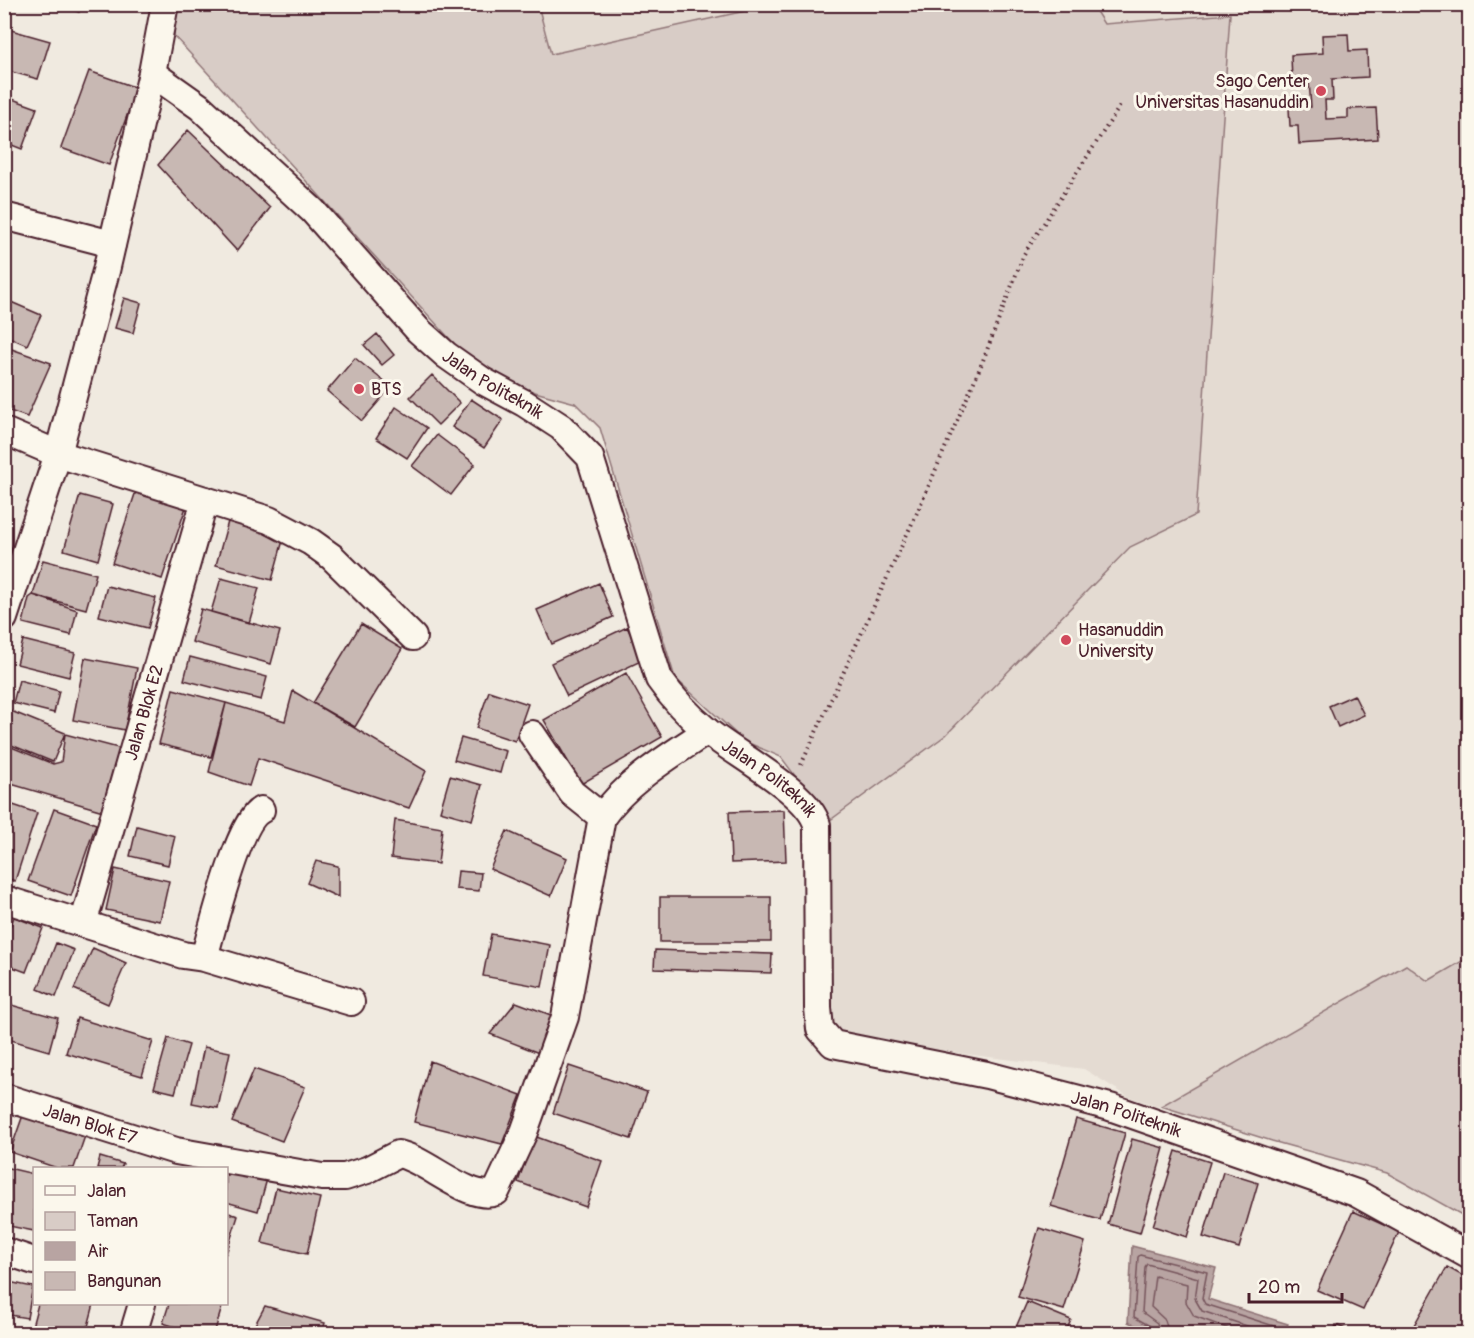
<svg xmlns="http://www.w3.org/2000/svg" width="1474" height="1338" font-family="Pangolin,sans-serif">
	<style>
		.built { fill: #e4dbd2 }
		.green { fill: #d8ccc6; stroke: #917678; stroke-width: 1.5 }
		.water { fill: #b8a4a2; stroke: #8c6f72; stroke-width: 1.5 }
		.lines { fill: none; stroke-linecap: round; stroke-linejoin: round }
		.shore { stroke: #76545b; stroke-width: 1.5 }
		.building { fill: #c8b8b3; stroke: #4a1f2b; stroke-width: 1.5 }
		.minor-casing { stroke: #4a1f2b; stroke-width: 30 }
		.path { stroke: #4a1f2b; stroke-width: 4; stroke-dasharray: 1.5 4.5; stroke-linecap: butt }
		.minor { stroke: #fbf7ec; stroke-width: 26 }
		.poi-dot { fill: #d1495b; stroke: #fbf7ec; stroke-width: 2 }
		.labels { text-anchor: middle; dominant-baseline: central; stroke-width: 6; stroke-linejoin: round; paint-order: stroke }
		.poi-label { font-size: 18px; fill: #4a1f2b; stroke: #fbf7ec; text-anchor: start }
		.street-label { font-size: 18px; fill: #4a1f2b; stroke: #fbf7ec }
	</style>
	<rect width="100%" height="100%" fill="#f0eae0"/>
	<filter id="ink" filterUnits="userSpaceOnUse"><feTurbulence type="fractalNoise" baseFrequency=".0167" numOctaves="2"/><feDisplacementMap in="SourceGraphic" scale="12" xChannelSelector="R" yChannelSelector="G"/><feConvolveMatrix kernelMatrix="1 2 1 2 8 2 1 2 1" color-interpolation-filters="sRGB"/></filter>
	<g filter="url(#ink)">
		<path class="built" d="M175 4 1469 5V1219L1387 1173 1272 1141 1129 1097 1084 1069 941 1051 839 1030 825 1008 829 821 781 757 744 741 675 678 600 428 575 403 513 386 174 36Z"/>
		<path class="green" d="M175 4 538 5 551 54 772 5H1092L1104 24 1230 14 1196 515 1130 547 946 735 829 821 781 757 744 741 675 678 600 428 575 403 513 386 470 361 174 36Z
			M1469 957V1219L1387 1173 1272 1141 1161 1106 1406 965 1428 981Z"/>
		<path class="water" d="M1132 1246 1216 1268 1208 1299 1288 1324 1284 1333H1151L1128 1322Z"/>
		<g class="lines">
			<path class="shore" d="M1152 1334 1150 1326 1134 1317 1138 1257 1140 1255 1207 1272 1202 1298 1205 1304 1277 1327 1279 1334
				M1160 1334 1157 1323 1142 1312 1145 1267 1147 1264 1198 1278 1195 1299 1202 1311 1271 1334
				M1169 1334 1165 1320 1151 1307 1155 1276 1187 1284 1186 1302 1194 1316 1243 1334"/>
		</g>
		<path class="building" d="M54 4H81L79 12Z
			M1344 4H1404V6L1344 7Z
			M4 28 50 41 38 79 4 70Z
			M1348 34 1349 51 1367 50 1368 77 1332 79 1333 100H1325L1326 119 1348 118V109L1376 108 1378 139 1299 144 1298 126H1290L1289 108 1311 107 1309 81 1292 82 1291 55 1323 53 1322 35Z
			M89 71 137 88 109 165 61 148Z
			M4 96 37 108 22 149 4 142Z
			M188 130 270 208 237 251 158 165Z
			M124 298 141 303 133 333 115 328Z
			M4 299 41 315 27 345 4 335Z
			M377 334 394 355 382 365 364 345Z
			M6 347 51 363 27 417 4 409Z
			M355 358 391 387 362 421 327 391Z
			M432 375 460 403 438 425 410 397Z
			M471 399 503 420 484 448 452 427Z
			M396 407 427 428 407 458 376 438Z
			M437 435 475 464 451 495 412 466Z
			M137 488 187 504 162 579 112 563Z
			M80 495 113 504 98 560 64 550Z
			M229 518 285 533 272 580 216 565Z
			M43 560 96 574 86 609 33 595Z
			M221 578 259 588 249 623 211 612Z
			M599 583 613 617 552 644 537 610Z
			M107 586 156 598 148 628 99 616Z
			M33 595 77 610 71 635 23 623 29 598Z
			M201 609 280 631 271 664 192 642Z
			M361 624 402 649 355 727 313 703Z
			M627 627 643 660 567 696 551 663Z
			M23 640 75 653 69 677 17 664Z
			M190 657 267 677 261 700 184 680Z
			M85 658 137 668 125 730 73 720Z
			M626 673 662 737 581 784 544 720Z
			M19 680 59 691 54 713 13 703Z
			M173 689 226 703 211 757 159 744Z
			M293 691 426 771 409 808 258 758 249 786 209 772 226 703 285 721Z
			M489 691 528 704 515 741 476 728Z
			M1354 695 1364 715 1338 727 1329 706Z
			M6 709 65 733 53 762 4 742Z
			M65 734 122 749 103 811 4 782V744L53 764 61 762Z
			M461 738 506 751 500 773 454 760Z
			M450 776 482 785 472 820 440 811Z
			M4 802 37 813 15 881 4 877Z
			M54 809 96 824 71 896 28 881Z
			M784 810 786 861 731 863 729 812Z
			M395 820 442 828 438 864 391 858Z
			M137 826 175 836 168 865 130 856Z
			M507 831 567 858 551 896 490 869Z
			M316 861 338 866V897L307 883Z
			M115 869 169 881 160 921 106 910Z
			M458 871 481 873 479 891 456 889Z
			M660 897H771V942H660Z
			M14 917 43 928 26 972 4 964V941Z
			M491 934 550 945 542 987 483 976Z
			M56 943 74 950 56 997 38 989Z
			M93 948 126 963 108 1004 74 989Z
			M655 950 772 954 771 973 654 969Z
			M516 1002 559 1018 539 1053 490 1034Z
			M4 1003 58 1018 49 1051 4 1038Z
			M77 1018 153 1041 142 1076 66 1053Z
			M168 1038 189 1045 175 1093 154 1088Z
			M204 1047 230 1052 218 1108 192 1103Z
			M430 1061 521 1095 502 1144 414 1122Z
			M569 1066 647 1092 631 1139 553 1113Z
			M254 1069 305 1087 282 1141 232 1122Z
			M23 1115 85 1136 74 1168H57L10 1152Z
			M1076 1119 1125 1133 1100 1220 1051 1206Z
			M534 1136 602 1161 586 1207 518 1182Z
			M1132 1139 1164 1148 1140 1233 1108 1224Z
			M1176 1151 1210 1162 1187 1237 1153 1226Z
			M100 1157 123 1164 121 1168H97Z
			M4 1167 34 1174V1231L4 1225Z
			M226 1168 267 1179 258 1211 226 1202Z
			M1223 1172 1258 1183 1239 1248 1203 1237Z
			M276 1188 320 1198 307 1254 262 1243Z
			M1353 1211 1399 1232 1363 1310 1317 1290Z
			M226 1212 238 1216 226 1254Z
			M1039 1228 1085 1242 1064 1310 1018 1297Z
			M1447 1267 1470 1280V1334H1409Z
			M4 1281 33 1287 27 1318 4 1314Z
			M1027 1302 1071 1320 1065 1334H1013Z
			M38 1304H94L86 1334H30Z
			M169 1304H212L222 1307 214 1334H197L163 1323Z
			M265 1306 325 1323 322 1334H250Z
			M1336 1325 1357 1334H1333Z"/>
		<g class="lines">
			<defs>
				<g id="minor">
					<path id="s1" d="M152 73 200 107 313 211 418 330 446 355 483 381 524 403 561 427 590 457 659 679C673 699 688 715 706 730 734 754 809 792 817 825L818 1008 820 1029 833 1044 987 1075 1110 1107 1356 1193 1470 1256"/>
					<path d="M4 216 112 244"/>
					<path d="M4 431 58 454 269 520 311 542 332 557 413 637"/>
					<path d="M4 618 58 454 106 271 152 73 165 4"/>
					<path d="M532 734 572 793 602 817"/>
					<path d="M4 899 183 955 204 958C212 930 238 822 261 810"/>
					<path id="s2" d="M83 924 205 500"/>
					<path d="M204 958 351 1002"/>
					<path id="s3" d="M4 1097 176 1151 322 1177H345L367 1170 398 1154C425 1158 470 1203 496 1192L524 1132 565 1017 602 817C628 780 670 756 707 731"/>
					<path d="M4 1251 34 1261"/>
					<path d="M133 1334 142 1304"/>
				</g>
			</defs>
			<use href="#minor" class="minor-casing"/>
			<path class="path" d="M801 765 920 506 982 363 1024 254 1122 103"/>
			<use href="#minor" class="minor"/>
		</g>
	</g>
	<g class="poi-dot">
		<circle cx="1321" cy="91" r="6"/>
		<circle cx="359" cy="389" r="6"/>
		<circle cx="1066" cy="640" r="6"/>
	</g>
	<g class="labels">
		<g class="poi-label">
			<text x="1309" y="81" text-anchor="end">Sago Center<tspan x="1309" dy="21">Universitas Hasanuddin</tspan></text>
			<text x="371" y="389">BTS</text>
			<text x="1078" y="630">Hasanuddin<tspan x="1078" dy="21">University</tspan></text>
		</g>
		<g class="street-label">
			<text stroke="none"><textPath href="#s1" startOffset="464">Jalan Politeknik</textPath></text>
			<text stroke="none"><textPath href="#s2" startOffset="220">Jalan Blok E2</textPath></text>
			<text stroke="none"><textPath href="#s1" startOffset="968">Jalan Politeknik</textPath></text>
			<text stroke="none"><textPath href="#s1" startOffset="1562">Jalan Politeknik</textPath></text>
			<text stroke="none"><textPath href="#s3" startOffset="90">Jalan Blok E7</textPath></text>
		</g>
	</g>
	<rect width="1474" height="1338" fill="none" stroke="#fbf7ec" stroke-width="24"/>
	<rect x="12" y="12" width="1450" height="1314" fill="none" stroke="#4a1f2b" stroke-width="2" filter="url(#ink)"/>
	<rect x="33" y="1167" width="195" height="138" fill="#fbf7ec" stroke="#b4a19f" stroke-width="1.5"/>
	<rect x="45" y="1186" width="30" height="9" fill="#fbf7ec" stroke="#b4a19f" stroke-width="1.5"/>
	<text x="87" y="1197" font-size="18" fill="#4a1f2b">Jalan</text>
	<rect x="45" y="1212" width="30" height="18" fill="#d8ccc6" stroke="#b4a19f" stroke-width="1.5"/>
	<text x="87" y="1227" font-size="18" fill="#4a1f2b">Taman</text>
	<rect x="45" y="1242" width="30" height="18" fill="#b8a4a2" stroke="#b4a19f" stroke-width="1.5"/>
	<text x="87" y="1257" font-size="18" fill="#4a1f2b">Air</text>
	<rect x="45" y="1272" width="30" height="18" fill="#c8b8b3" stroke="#b4a19f" stroke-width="1.5"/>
	<text x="87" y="1287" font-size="18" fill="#4a1f2b">Bangunan</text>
	<path d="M1249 1293v9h93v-9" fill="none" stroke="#4a1f2b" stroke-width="3"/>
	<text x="1258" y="1293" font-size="18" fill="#4a1f2b" stroke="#fbf7ec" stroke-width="4.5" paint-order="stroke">20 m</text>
</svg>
